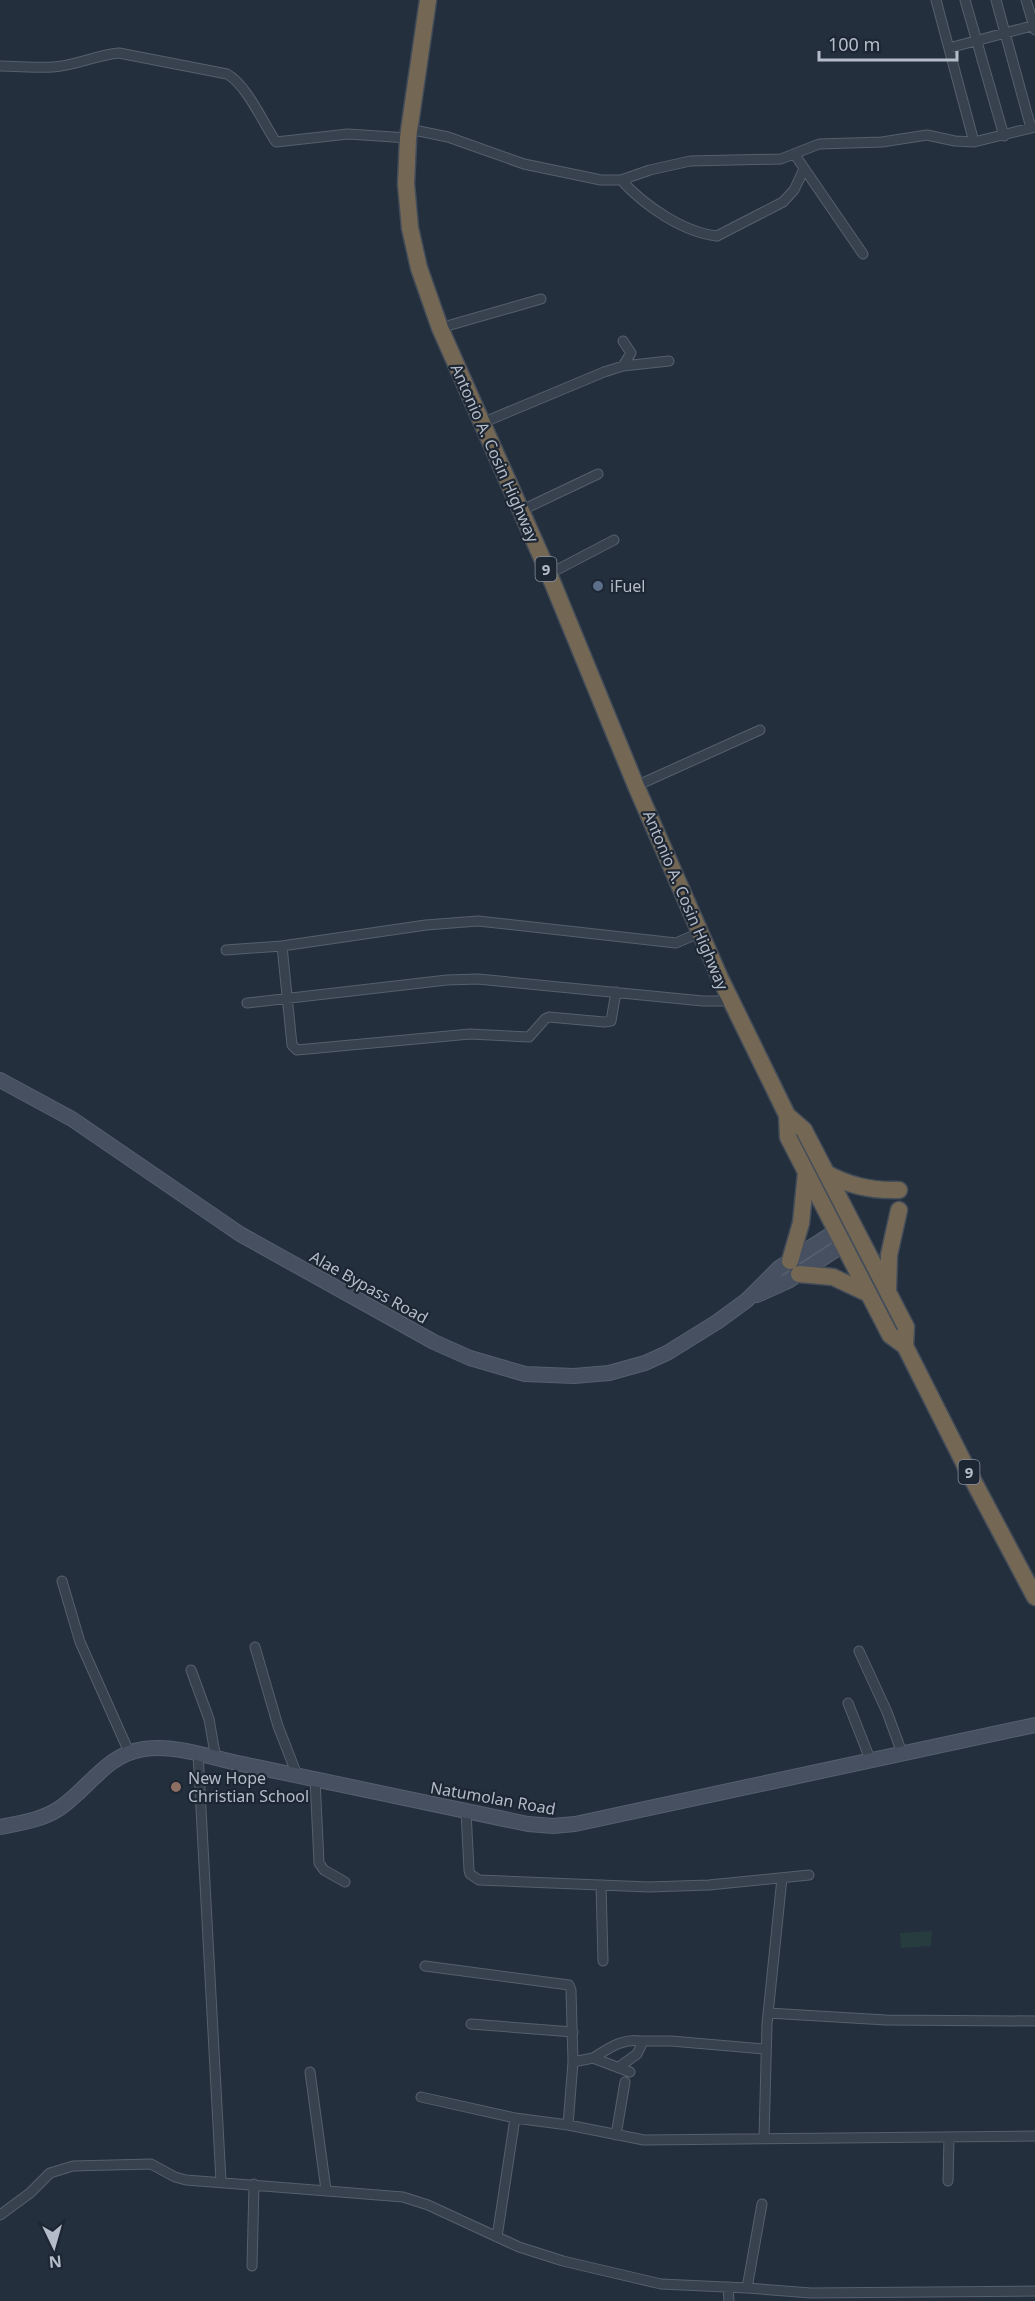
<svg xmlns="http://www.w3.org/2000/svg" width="1035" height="2301" font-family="'Noto Sans',sans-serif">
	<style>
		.green { fill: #263c3f }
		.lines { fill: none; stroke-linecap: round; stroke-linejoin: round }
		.street-casing { stroke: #565f6c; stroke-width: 11 }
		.secondary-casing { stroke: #565f6c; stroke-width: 16 }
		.highway-casing { stroke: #434c59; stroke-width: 19 }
		.street { stroke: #38414e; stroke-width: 9 }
		.secondary { stroke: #465061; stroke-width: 14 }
		.highway { stroke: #746855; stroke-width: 16 }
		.service-dot { fill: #5c6f8a; stroke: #1d2633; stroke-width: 2 }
		.education-dot { fill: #8d6e63; stroke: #1d2633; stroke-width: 2 }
		.labels { text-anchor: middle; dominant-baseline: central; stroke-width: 4.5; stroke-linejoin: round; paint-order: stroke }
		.shield { fill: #1d2633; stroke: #878f9c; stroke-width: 1.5 }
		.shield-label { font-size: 15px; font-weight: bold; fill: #b4bcc9 }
		.street-label { font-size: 16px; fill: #b4bcc9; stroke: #1d2633 }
		.poi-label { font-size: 16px; fill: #b4bcc9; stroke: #1d2633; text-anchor: start }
	</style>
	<rect width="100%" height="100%" fill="#242f3e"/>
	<path class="green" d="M932 1931 931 1946 901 1948 900 1933Z"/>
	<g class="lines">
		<defs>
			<path id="street" d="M936 0 974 142
				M965 0 1004 136
				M996 0 1031 128
				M1026 0 1035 30
				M949 48 1035 25
				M0 66C17 66 36 68 53 67 75 66 96 55 119 53L227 74C247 85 263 123 276 142L348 134 408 138
				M409 129 448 137 524 164 601 180H621L650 170 690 161 781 159 819 144 882 142 927 135 955 141 974 142 1035 127
				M795 155 863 254
				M621 180C644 205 682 232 717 236L783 202 794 190 804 169
				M440 328 541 299
				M623 341 631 353 623 366
				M482 423 604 372 623 366 669 361
				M520 511 598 474
				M549 574 614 540
				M636 786 760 730
				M282 946 292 1045 297 1050 470 1034 529 1037 545 1019 549 1017 604 1022 611 1021 616 992
				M226 950 282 946 426 925 478 921 676 943 699 933
				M247 1003 447 980 478 979 703 1001H730
				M62 1581 80 1642 129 1752
				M255 1647 278 1726 297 1775
				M859 1651 887 1712 902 1753
				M191 1670 209 1719 216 1759
				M848 1703 870 1759
				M198 1753 221 2181
				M315 1779 319 1863 324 1870 345 1882
				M466 1811 469 1870 470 1874 479 1880 649 1887 709 1885 809 1875
				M601 1885 603 1961
				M425 1966 569 1985 571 1990 573 2062 568 2125
				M768 2013 886 2020 1035 2021
				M471 2024 573 2032
				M640 2041H671L765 2049
				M593 2058C608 2049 622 2038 640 2041L641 2046 637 2054 619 2067
				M573 2062 593 2058 630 2072
				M310 2072 326 2190
				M421 2097 515 2118
				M616 2135 625 2082
				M764 2138 767 2024 782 1878
				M948 2181 949 2137
				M0 2215 30 2193 50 2173 73 2166 151 2164 175 2177 186 2180 403 2197 428 2205 519 2247 563 2261 661 2284 747 2288 811 2293 1035 2291
				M497 2237 515 2118 568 2125 644 2140 1035 2136
				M252 2266 254 2184
				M728 2287 729 2301
				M747 2288 762 2204"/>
			<path id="secondary" d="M0 1080 72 1119 240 1234 434 1342 470 1358 525 1374 574 1376 609 1373 645 1363 667 1353 717 1322 747 1300 779 1268 836 1231
				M757 1295 788 1281 843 1245
				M0 1827C21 1823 42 1820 60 1808 89 1788 107 1754 144 1749 179 1744 213 1759 247 1765 341 1784 434 1805 528 1824L553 1826 575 1824 1035 1725"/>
			<path id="highway" d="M428 0 408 138 406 184 410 228 419 268 440 328 549 574 636 786 720 978 787 1115 804 1130 906 1327 905 1346 967 1469 1035 1597
				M787 1115 788 1137 890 1335 905 1346
				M826 1173C849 1186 873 1191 899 1190
				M790 1261 801 1223 806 1173
				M799 1274 833 1277 869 1294
				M888 1289 889 1255 899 1210"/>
		</defs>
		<use href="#street" class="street-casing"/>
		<use href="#secondary" class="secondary-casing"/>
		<use href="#highway" class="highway-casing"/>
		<use href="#street" class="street"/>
		<use href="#secondary" class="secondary"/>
		<use href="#highway" class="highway"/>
	</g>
	<circle class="service-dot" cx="598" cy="586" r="6"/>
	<circle class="education-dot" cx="176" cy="1787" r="6"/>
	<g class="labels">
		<g class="shield">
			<rect x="535.5" y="557" width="21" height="24" rx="4.5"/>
			<rect x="958.5" y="1460" width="21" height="24" rx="4.5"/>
		</g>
		<g class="shield-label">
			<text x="546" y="569">9</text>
			<text x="969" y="1472">9</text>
		</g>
		<g class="street-label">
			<text transform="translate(495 453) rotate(66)">Antonio A. Cosin Highway</text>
			<text transform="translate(686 900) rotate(67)">Antonio A. Cosin Highway</text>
			<text transform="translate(369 1287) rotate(29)">Alae Bypass Road</text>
			<text transform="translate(493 1798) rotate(10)">Natumolan Road</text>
		</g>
		<g class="poi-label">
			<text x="610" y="586">iFuel</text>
			<text x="188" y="1778">New Hope<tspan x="188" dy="18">Christian School</tspan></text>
		</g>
	</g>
	<g transform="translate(54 2247) rotate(175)" stroke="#1d2633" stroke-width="4.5" paint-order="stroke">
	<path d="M0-4.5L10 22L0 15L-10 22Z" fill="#b4bcc9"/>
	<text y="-9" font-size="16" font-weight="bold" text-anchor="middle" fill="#b4bcc9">N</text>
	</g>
	<path d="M819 51v9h138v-9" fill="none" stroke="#b4bcc9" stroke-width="3"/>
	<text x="828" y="51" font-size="18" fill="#b4bcc9" stroke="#1d2633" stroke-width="4.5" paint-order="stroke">100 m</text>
</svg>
